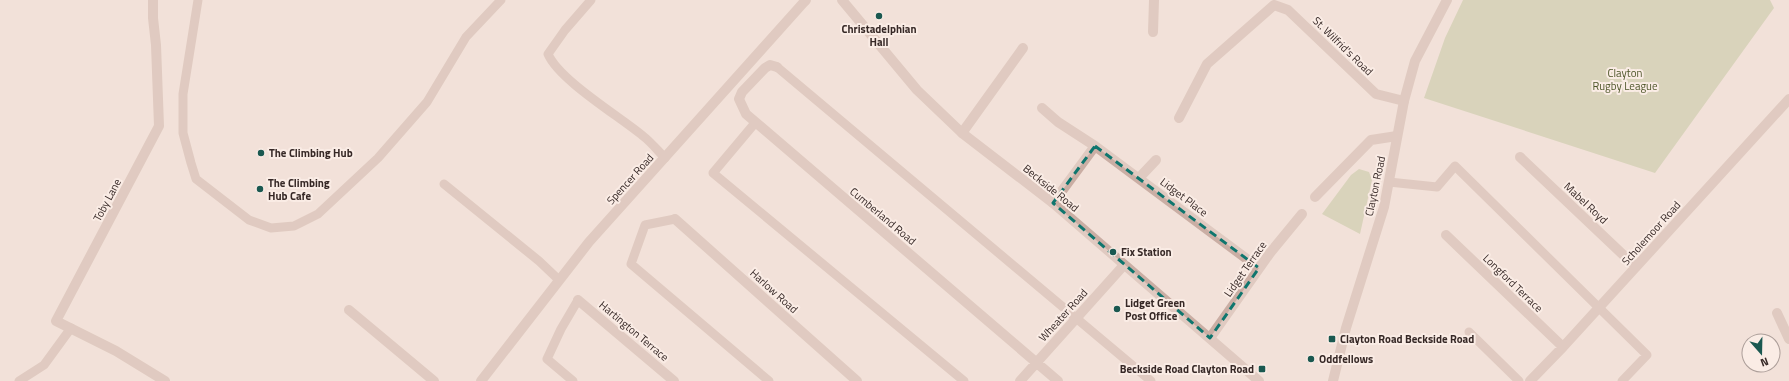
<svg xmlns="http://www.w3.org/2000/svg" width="1789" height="381" font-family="'Titillium Web',sans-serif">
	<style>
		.green { fill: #bbc198 }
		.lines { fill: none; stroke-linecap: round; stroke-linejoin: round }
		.service { stroke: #caaea4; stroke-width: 9 }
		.minor { stroke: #caaea4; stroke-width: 10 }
		.tertiary { stroke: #caaea4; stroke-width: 10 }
		.marked { fill: none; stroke: #0f766e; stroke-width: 3; stroke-dasharray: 8 5; stroke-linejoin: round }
		.poi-dot { fill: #1a5850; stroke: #faece5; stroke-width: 1.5 }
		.labels { text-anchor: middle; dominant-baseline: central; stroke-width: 4; stroke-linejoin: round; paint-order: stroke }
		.poi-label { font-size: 11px; font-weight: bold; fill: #362826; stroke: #faece5; text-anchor: start }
		.street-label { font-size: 11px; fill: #362826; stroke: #faece5 }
		.park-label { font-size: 11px; fill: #4d5529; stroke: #faece5 }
	</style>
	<rect width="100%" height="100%" fill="#f2e1d9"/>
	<path class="green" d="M1463 0H1770L1774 8 1655 173 1424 98 1445 38Z
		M1359 169 1369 172 1372 180 1360 234 1322 214 1351 175Z"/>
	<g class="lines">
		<path class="service" d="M198 0 183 94V133L191 163 196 179 249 220 271 228 294 226 318 214 378 158 427 102 466 37 501 0
			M591 0 565 30 548 54C559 80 619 116 643 136 651 142 658 151 665 158
			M777 67 1151 381
			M755 123 713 173 964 381
			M1389 182 1437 187 1455 166 1647 355 1622 381
			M444 184 539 261 559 280
			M675 219 645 225 631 264 769 381
			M1469 332 1519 381
			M19 381 44 365 71 328
			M573 381 547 359 561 329 578 300"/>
		<path class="minor" d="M153 0V18L156 45 159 126 56 321 116 351 165 381
			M1153 32 1154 0
			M777 67 770 65 765 68 742 92 739 99 746 114 1058 381
			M1042 108 1058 122 1095 146
			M1179 118 1207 64 1274 5 1288 10 1376 94 1404 101
			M962 133 1023 48
			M1520 157 1636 267
			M1139 178 1156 160
			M1315 197 1371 140 1397 136
			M1053 203 1095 146 1259 268
			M675 219 857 381
			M1446 235 1563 347
			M578 300 674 381
			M349 310 434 381
			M1777 313 1789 339
			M1210 338 1270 253 1302 214
			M481 381 589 242 805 1
			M1020 381 1124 265
			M1530 381 1563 347 1789 99"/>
		<path class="tertiary" d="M842 0 917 90 962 133 1053 203 1259 381
			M805 1 806 0
			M1333 381 1346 328 1384 207 1404 101 1415 61 1447 0"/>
	</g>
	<path d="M0 0H1789V381H0ZM1095 146 1259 268 1210 338 1053 203Z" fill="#f2e1d9" fill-opacity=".55" fill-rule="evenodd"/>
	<path class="marked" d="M1095 146 1259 268 1210 338 1053 203Z"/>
	<g class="poi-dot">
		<circle cx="879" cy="16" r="4"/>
		<circle cx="261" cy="153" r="4"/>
		<circle cx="260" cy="189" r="4"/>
		<circle cx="1113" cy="252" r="4"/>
		<circle cx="1117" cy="309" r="4"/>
		<rect x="1328" y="335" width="8" height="8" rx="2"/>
		<circle cx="1311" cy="359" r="4"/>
		<rect x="1258" y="365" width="8" height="8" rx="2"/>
	</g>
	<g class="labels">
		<g class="poi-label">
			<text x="879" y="29" text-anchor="middle">Christadelphian<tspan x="879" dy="13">Hall</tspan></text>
			<text x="269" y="153">The Climbing Hub</text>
			<text x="268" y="183">The Climbing<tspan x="268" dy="13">Hub Cafe</tspan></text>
			<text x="1121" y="252">Fix Station</text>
			<text x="1125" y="303">Lidget Green<tspan x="1125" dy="13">Post Office</tspan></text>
			<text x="1340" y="339">Clayton Road Beckside Road</text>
			<text x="1319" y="359">Oddfellows</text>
			<text x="1254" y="369" text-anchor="end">Beckside Road Clayton Road</text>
		</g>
		<g class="street-label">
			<text transform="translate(1343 46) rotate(44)">St. Wilfrid's Road</text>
			<text transform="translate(630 179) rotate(-48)">Spencer Road</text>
			<text transform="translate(1375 186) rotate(-78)">Clayton Road</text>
			<text transform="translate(1051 188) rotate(39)">Beckside Road</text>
			<text transform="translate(1184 197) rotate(37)">Lidget Place</text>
			<text transform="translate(107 200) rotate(-62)">Toby Lane</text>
			<text transform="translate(1586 203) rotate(43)">Mabel Royd</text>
			<text transform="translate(883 216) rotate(40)">Cumberland Road</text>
			<text transform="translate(1651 233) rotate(-48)">Scholemoor Road</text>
			<text transform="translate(1245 269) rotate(-55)">Lidget Terrace</text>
			<text transform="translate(1513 283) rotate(44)">Longford Terrace</text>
			<text transform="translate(774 291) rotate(42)">Harlow Road</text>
			<text transform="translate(1063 315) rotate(-48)">Wheater Road</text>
			<text transform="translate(634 331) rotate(40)">Hartington Terrace</text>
		</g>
		<g class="park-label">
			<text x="1625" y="73">Clayton<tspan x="1625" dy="13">Rugby League</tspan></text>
		</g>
	</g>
	<g transform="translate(1761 353) rotate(160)"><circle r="19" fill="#faece5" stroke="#ac9e99"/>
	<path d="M0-3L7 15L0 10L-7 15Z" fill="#1a5850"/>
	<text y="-6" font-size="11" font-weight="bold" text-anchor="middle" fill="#362826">N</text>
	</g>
</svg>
